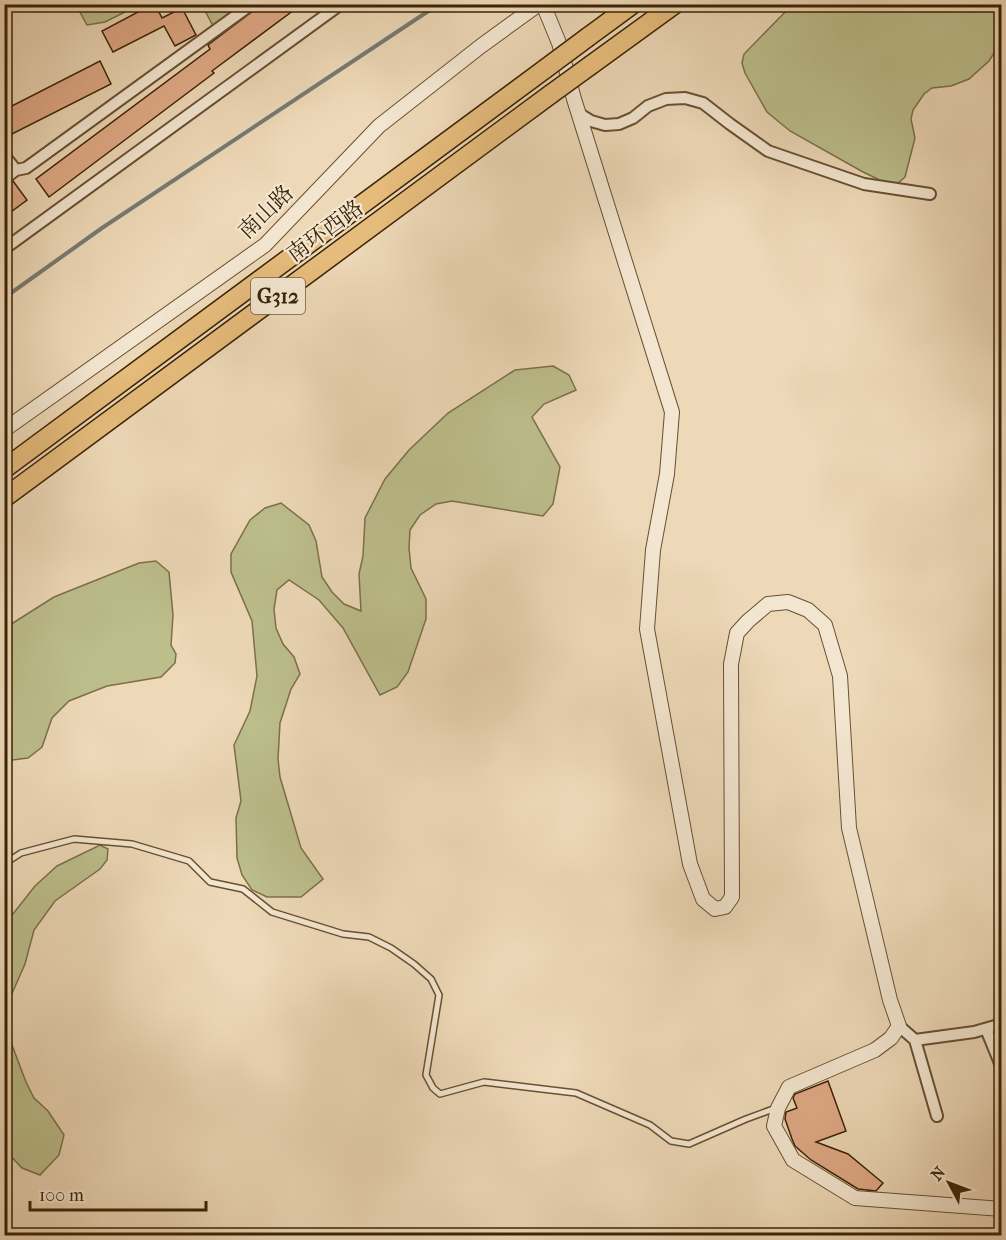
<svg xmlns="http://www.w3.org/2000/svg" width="1006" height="1240" font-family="'IM FELL French Canon','Noto Serif SC',serif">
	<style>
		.green { fill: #bcbe8c; stroke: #7c7049; stroke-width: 1.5 }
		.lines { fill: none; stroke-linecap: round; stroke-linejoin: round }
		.stream { stroke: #777b72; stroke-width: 4 }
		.building { fill: #dfa986; stroke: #3b2306; stroke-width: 1.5 }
		.service-casing { stroke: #685032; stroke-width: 8 }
		.minor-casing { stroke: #685032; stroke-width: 14 }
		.tertiary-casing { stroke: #685032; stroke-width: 16 }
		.trunk-casing { stroke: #3b2306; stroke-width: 21 }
		.service { stroke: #f3e6d0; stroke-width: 5 }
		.minor { stroke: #f3e6d0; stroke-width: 10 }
		.tertiary { stroke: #f3e6d0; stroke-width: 14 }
		.trunk { stroke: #e6bc7c; stroke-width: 18 }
		.trunk-bridge-casing { stroke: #3b2306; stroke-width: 21; stroke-linecap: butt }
		.trunk-bridge { stroke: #e6bc7c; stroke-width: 18 }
		.labels { text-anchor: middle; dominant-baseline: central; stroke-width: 4.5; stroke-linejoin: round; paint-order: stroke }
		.shield { fill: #f3e6d0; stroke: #725e43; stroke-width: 1.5 }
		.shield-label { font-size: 21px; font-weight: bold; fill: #3b2306 }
		.street-label { font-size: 22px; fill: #3b2306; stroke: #f3e6d0 }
	</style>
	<rect width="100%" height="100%" fill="#edd8b7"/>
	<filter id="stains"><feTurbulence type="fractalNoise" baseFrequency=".00333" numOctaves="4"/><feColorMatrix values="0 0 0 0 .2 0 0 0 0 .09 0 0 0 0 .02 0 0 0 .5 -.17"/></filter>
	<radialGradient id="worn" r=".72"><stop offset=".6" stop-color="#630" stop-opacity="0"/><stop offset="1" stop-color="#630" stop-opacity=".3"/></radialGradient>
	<path class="green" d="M76 5H139L105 22 87 25Z
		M202 5H243L213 26Z
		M796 5H1001V42L989 61 969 79 951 86 932 88 924 94 913 110 911 119 915 138 905 177 898 183 888 184 863 172 790 131 767 112 745 73 742 63 744 54 787 10Z
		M553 366 569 375 576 390 544 404 532 417 560 467 553 504 543 516 452 501 436 504 420 515 410 530 409 548 411 568 426 599V619L408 672 397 687 380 695 343 628 319 600 289 580 277 590 274 609 276 628 283 644 294 657 300 674 291 689 280 723 278 759 280 777 301 848 323 879 301 897H267L252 890 242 875 237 858 236 818 241 801 234 745 250 711 257 676 252 621 231 572V554L250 520 265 508 281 503 309 525 316 541 322 577 332 592 344 604 361 611 359 574 363 556 365 518 385 479 409 450 448 413 515 370Z
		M156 561 169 572 173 615 171 645 176 654 175 663 161 677 107 686 69 701 52 718 42 747 28 758 5 761V628L54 597 139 563Z
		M100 845 108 849 107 860 100 869 55 901 34 930 25 964 6 1007 12 1045 26 1082 34 1098 48 1111 64 1135 59 1155 40 1175 22 1168 5 1150V924L35 886 57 866Z"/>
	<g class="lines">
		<path class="stream" d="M4 298 102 228 439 4"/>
	</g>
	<path class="building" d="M153 4H155L162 18 182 8 196 35 175 46 164 26 113 52 102 31Z
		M262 4H302L212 71 214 73 49 197 36 179 210 49 208 45Z
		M100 61 111 84 4 138V110Z
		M13 181 27 200 4 217V187Z
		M828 1081 846 1131 816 1142 848 1154 883 1183 876 1191 858 1189 811 1160 795 1146 792 1139 785 1119 786 1112 797 1108 793 1098 795 1094Z"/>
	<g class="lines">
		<defs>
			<path id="service" d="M4 864 21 853 74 839 132 844 189 861 210 882 243 889 272 912 343 934 369 937 391 948 414 964 431 979 439 995 426 1075 433 1088 440 1094 484 1082 576 1093 650 1125 671 1141 689 1144 746 1119 776 1108"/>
			<path id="minor" d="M578 113 591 121 605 125 619 124 633 118 648 106 666 99 685 98 703 103 730 124 768 151 864 184 930 194
				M4 155 16 170 4 179
				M16 170 26 168 252 4
				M4 249 341 4
				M899 1026 915 1040 974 1032 1002 1024
				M986 1029 1002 1068
				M915 1040 937 1116"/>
			<path id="tertiary" d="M543 4 559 43 574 99 672 412 667 474 653 550 647 629 690 864 703 899 715 909 725 907 732 897 731 664 737 633 748 621 768 604 788 602 808 610 825 625 840 676 849 828 890 1000 899 1026 891 1038 875 1050 789 1087 778 1108 774 1126 793 1160 855 1198 1002 1209
				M4 430 265 245 379 126 481 46 539 4"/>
			<path id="trunk" d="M588 37 633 4
				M591 65 675 4
				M4 469 545 69
				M4 498 551 94"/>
		</defs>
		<use href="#service" class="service-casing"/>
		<use href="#minor" class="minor-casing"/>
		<use href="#tertiary" class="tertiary-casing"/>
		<use href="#trunk" class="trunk-casing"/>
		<use href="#service" class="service"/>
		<use href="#minor" class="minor"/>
		<use href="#tertiary" class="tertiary"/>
		<use href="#trunk" class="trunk"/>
		<defs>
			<path id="trunk-bridge" d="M545 69 588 37
				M551 94 591 65"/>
		</defs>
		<use href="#trunk-bridge" class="trunk-bridge-casing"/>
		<use href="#trunk-bridge" class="trunk-bridge"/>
	</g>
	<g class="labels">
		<rect class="shield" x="251" y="278" width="54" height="36" rx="4.5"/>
		<g class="shield-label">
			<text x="278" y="296">G312</text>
		</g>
		<g class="street-label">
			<text transform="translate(266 212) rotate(-44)">南山路</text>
			<text transform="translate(325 231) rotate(-36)">南环西路</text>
		</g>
	</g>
	<rect width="1006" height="1240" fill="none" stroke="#edd8b7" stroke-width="24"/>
	<rect x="6" y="6" width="994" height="1228" fill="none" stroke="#3b2306" stroke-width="3"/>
	<rect x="12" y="12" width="982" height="1216" fill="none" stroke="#3b2306" stroke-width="1.5"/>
	<g transform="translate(949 1183) rotate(311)" stroke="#f3e6d0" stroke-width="4.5" paint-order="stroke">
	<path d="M0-4.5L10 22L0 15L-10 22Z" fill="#3b2306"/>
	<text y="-9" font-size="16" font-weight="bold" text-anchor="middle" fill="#3b2306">N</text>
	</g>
	<path d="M30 1201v9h176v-9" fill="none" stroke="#3b2306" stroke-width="3"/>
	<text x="39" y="1201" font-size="18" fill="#3b2306" stroke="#f3e6d0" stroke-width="4.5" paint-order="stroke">100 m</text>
	<rect width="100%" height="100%" filter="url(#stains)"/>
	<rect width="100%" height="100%" fill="url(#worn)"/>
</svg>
